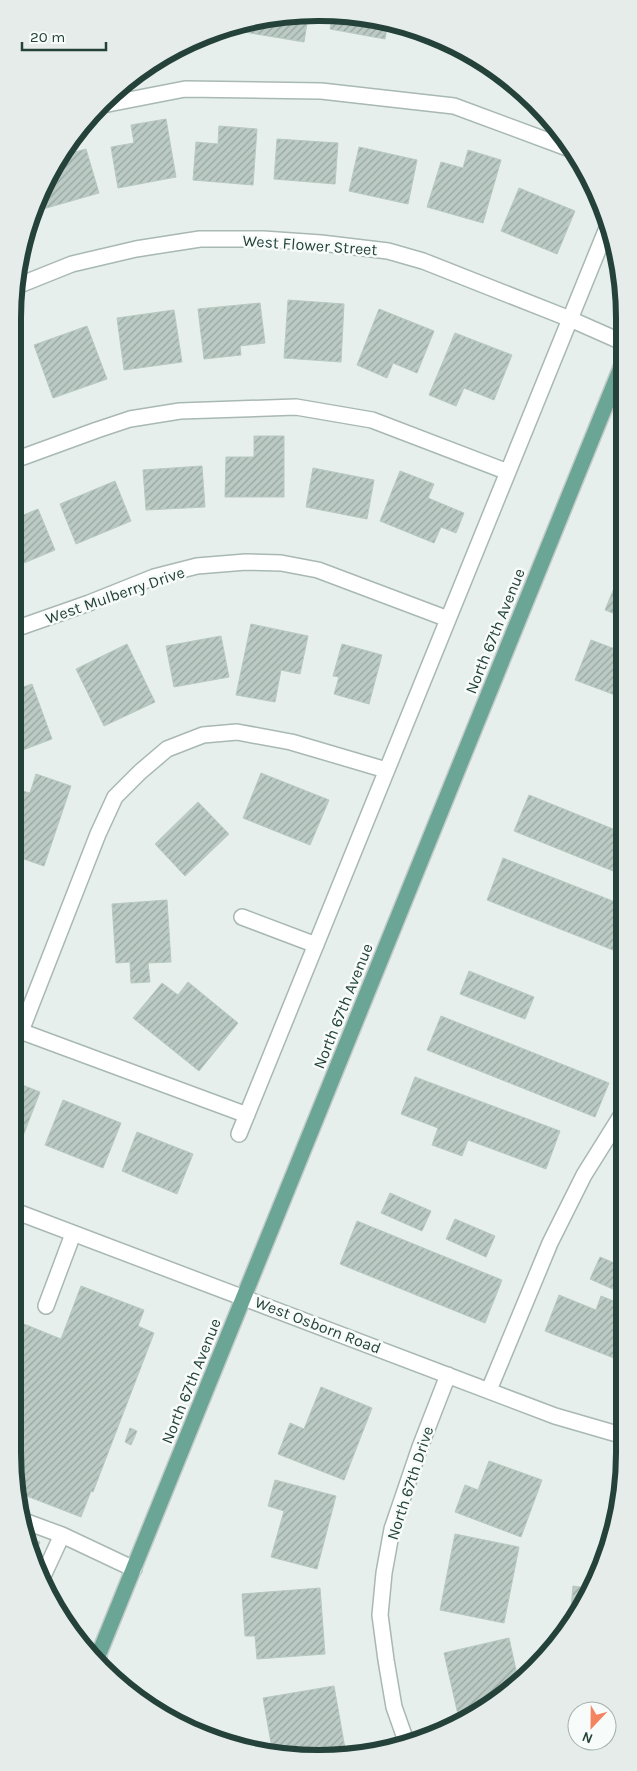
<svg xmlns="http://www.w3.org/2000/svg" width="637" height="1771" font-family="Karla,sans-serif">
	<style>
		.building { fill: url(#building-hatch); stroke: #b8c9c2 }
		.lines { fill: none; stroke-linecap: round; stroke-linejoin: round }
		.minor-casing { stroke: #a8b8b2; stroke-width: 18 }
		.major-casing { stroke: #c2cac8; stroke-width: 18 }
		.minor { stroke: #fff; stroke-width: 15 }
		.major { stroke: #6aa596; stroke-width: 15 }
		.labels { text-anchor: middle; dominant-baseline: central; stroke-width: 5; stroke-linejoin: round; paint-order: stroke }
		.street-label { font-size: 16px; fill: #24423a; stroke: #f7fbf9 }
		.rim { fill: none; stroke: #24423a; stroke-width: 6 }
	</style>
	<defs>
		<pattern id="building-hatch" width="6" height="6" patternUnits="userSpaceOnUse" patternTransform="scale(1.25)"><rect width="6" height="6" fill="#bbcac4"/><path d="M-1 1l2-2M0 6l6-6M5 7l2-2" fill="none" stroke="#98a6a0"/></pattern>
	</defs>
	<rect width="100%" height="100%" fill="#e6efeb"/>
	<path class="building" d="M279 15 308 17 304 42 238 31V29Z
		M332 19 388 22 385 39 330 29Z
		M410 28 465 53 407 36Z
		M166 119 176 177 118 188 111 147 134 143 131 125Z
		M219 126 257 129 253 185 193 180 196 142 218 144Z
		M277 139 338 143 335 184 274 179Z
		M359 147 417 160 408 204 349 191Z
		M86 149 99 193 43 209 41 202 64 155Z
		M468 150 501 160 483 223 427 207 441 162 463 168Z
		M519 188 575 211 557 254 501 231Z
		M288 300 344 304 341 362 284 358Z
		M260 303 265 343 240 346 241 355 204 359 198 309Z
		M379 309 434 331 417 373 393 363 387 378 357 365Z
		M174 310 182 362 124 370 117 318Z
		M87 326 107 379 53 398 34 345Z
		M455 333 512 355 494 400 464 388 456 406 429 395Z
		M12 368 23 394 12 397Z
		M12 406 19 422 12 425Z
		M254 436H284V497H225L226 457H254Z
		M202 466 205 507 146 510 143 470Z
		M313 468 374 480 367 519 306 507Z
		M400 471 434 484 428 498 464 513 456 533 441 527 434 543 380 521Z
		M115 481 131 521 76 544 60 504Z
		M38 509 55 550 12 568V520Z
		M619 576 623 578V617L605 610Z
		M251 624 308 636 300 674 281 670 275 702 236 695Z
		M221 636 229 677 174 687 166 646Z
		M591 640 623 652V698L575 680Z
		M127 644 155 702 104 726 76 669Z
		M342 644 382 655 369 704 334 694 339 677 333 676Z
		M32 684 52 739 12 754V691Z
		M261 773 329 800 310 845 243 818Z
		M36 774 71 786 44 866 12 855V788L30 793Z
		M529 795 623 833V875L514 831Z
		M198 802 229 834 185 876 155 844Z
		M503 858 623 905V954L487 900Z
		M167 900 171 962 148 963 150 982 131 983 130 962 116 963 112 904Z
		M469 971 534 997 525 1019 460 994Z
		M188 982 238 1023 199 1071 133 1018 162 983 178 995Z
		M441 1016 609 1083 595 1117 427 1050Z
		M415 1077 560 1131 546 1169 468 1140 462 1156 432 1145 438 1128 401 1114Z
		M12 1081 40 1092 23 1136 12 1131Z
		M63 1100 121 1123 103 1168 45 1145Z
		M137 1132 193 1154 177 1194 122 1171Z
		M390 1193 431 1211 422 1231 381 1213Z
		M455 1219 495 1236 486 1257 446 1239Z
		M357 1221 502 1280 485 1323 340 1264Z
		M600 1257 624 1267V1294L590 1279Z
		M81 1286 144 1310 138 1326 154 1333 93 1492 91 1491 81 1517 19 1493 12 1452V1324L14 1320 61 1339Z
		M559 1295 596 1310 601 1296 624 1305V1312L621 1320 624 1321V1362L545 1331Z
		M321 1387 372 1408 344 1480 278 1454 290 1423 304 1429Z
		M130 1428 137 1431 131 1445 125 1442Z
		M489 1461 542 1480 521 1537 455 1512 465 1485 478 1490Z
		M275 1480 336 1496 317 1569 271 1557 284 1511 268 1506Z
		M455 1534 519 1547 504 1623 440 1610Z
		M26 1537 40 1542 33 1558 29 1551Z
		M573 1586 587 1588 570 1620Z
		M320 1588 325 1654 257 1659 255 1636H245L242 1594Z
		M509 1638 518 1679 488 1707 459 1719 444 1653Z
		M334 1686 346 1754 278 1756 273 1754 263 1698Z"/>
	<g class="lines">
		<defs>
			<path id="minor" d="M108 104 185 89 321 91 454 106 570 149
				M17 286 72 264 136 249 200 239H263L321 243 388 251 423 261 570 319 622 342
				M12 461 97 430 130 419 180 411 296 407 372 420 508 472
				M12 630 89 603 154 577 197 566 246 562 281 563 318 570 448 619
				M242 917 316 945
				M12 1028 247 1115
				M21 1031 98 834 115 797 140 772 167 749 203 735 237 732 291 742 386 770
				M239 1134 607 228
				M12 1210 555 1416 624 1436
				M46 1306 73 1234
				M489 1390 550 1243 584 1175 624 1111
				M24 1521 62 1535
				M43 1576 62 1535 134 1569
				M86 1650 99 1655
				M406 1741 394 1707 386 1660 380 1615 384 1573 392 1529 420 1447 448 1375"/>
			<path id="major" d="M96 1661 622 365"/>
		</defs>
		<use href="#minor" class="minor-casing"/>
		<use href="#major" class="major-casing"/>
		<use href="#minor" class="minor"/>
		<use href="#major" class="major"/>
	</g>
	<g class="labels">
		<g class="street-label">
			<text transform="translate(310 245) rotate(4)">West Flower Street</text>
			<text transform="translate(115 595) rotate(-19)">West Mulberry Drive</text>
			<text transform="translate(495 631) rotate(-68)">North 67th Avenue</text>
			<text transform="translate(343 1006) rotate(-68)">North 67th Avenue</text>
			<text transform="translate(318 1325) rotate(21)">West Osborn Road</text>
			<text transform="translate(191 1381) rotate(-68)">North 67th Avenue</text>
			<text transform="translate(410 1483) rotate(-72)">North 67th Drive</text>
		</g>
	</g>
	<path d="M0 0H637V1771H0ZM318 21H319A297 297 0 0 1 616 318V1453A297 297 0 0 1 319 1750H318A297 297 0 0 1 21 1453V318A297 297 0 0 1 318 21Z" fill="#e6ecea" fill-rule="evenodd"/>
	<path class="rim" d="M318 21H319A297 297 0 0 1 616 318V1453A297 297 0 0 1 319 1750H318A297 297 0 0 1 21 1453V318A297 297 0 0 1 318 21Z"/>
	<g transform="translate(592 1726) rotate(202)"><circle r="24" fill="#f7fbf9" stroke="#a3b1ad"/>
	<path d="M0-4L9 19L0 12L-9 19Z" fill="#f4845f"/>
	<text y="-8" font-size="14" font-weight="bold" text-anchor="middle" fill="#24423a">N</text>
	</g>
	<path d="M22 42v8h84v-8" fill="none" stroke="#24423a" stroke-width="2.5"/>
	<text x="30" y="42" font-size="15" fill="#24423a" stroke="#f7fbf9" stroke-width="4" paint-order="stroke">20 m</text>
</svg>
